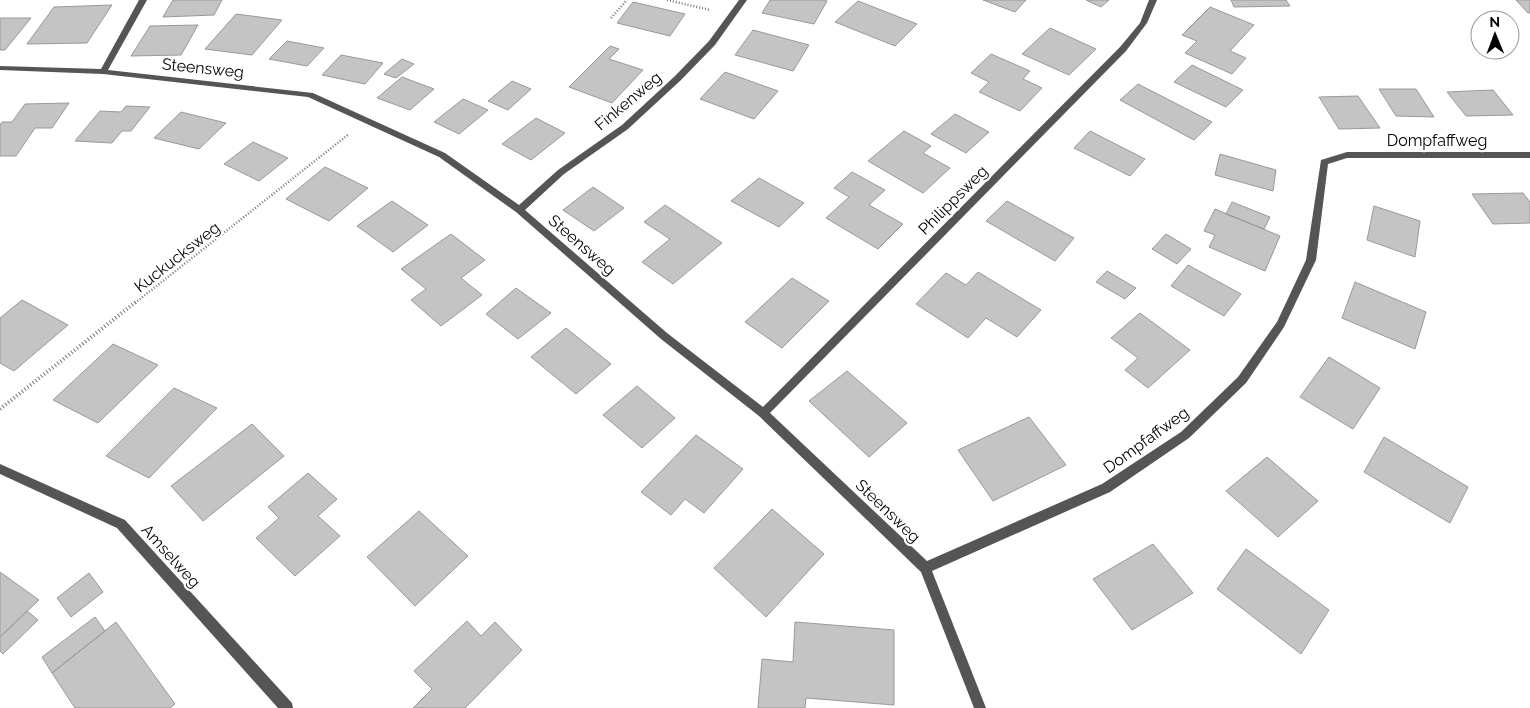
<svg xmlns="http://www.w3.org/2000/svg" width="1530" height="708" font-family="Raleway,sans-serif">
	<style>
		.building { fill: #c4c4c4; stroke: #999 }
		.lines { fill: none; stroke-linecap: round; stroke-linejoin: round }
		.path-far1 { stroke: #777; stroke-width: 2.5; stroke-dasharray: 1 2; stroke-linecap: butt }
		.path { stroke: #777; stroke-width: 4; stroke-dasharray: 1 2.5; stroke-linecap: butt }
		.minor { fill: #555; fill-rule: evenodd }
		.labels { text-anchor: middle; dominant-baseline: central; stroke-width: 4.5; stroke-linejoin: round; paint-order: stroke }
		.street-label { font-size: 16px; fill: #000; stroke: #fff }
	</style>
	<rect width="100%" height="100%" fill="#fff"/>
	<path class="building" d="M173 0H222L214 15 163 17Z
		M770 0H824L827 1 814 24 762 13Z
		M983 0H1026L1015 12Z
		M1086 0H1109L1101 7Z
		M1231 0H1286L1290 6 1234 7Z
		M1516 0H1530V13H1528Z
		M858 1 917 24 895 46 835 22Z
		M633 2 685 14 670 36 617 23Z
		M112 5 87 43 27 44 54 7Z
		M1210 7 1254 25 1230 51 1246 58 1232 74 1185 53 1197 41 1182 35Z
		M236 14 282 20 252 55 205 49Z
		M0 18H31L5 50H0Z
		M198 25 181 55 131 56 150 26Z
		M1050 28 1096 49 1069 75 1022 54Z
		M753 30 809 45 793 71 735 55Z
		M287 41 324 48 307 66 269 59Z
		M610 46 619 49 609 59 643 70 612 103 569 87Z
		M991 54 1030 71 1023 79 1042 88 1020 111 979 92 989 82 971 73Z
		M341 55 383 63 365 84 322 75Z
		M402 59 414 64 396 78 384 74Z
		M1192 65 1243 90 1226 107 1174 82Z
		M725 72 778 91 754 119 700 99Z
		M402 77 434 89 410 110 377 98Z
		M512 81 531 89 508 110 488 101Z
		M1138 84 1212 122 1194 140 1120 100Z
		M1379 89H1416L1434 117 1396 116Z
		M1493 90 1513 115 1466 116 1447 92Z
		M1358 96 1380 128 1339 129 1319 97Z
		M463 99 488 110 459 134 434 122Z
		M69 103 52 128H35L16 156H0V125L2 122H12L25 104Z
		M126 106 150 107 131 131H122L112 143 75 141 100 111 121 112Z
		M181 112 226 123 199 149 154 138Z
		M955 114 989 132 966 153 931 134Z
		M536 118 565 133 531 160 502 144Z
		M904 131 931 146 923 153 950 168 923 193 868 161Z
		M1090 131 1145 159 1130 176 1074 148Z
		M253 142 288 158 259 181 224 164Z
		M1220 154 1276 170 1273 191 1215 175Z
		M325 167 368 188 329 221 286 199Z
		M852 172 885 190 869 205 903 224 878 249 826 218 849 197 834 188Z
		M759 178 804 203 779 227 731 201Z
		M593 187 624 208 594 231 563 210Z
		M1523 193 1530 202V223L1493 224 1472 194Z
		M392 201 428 225 393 252 357 226Z
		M1007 201 1074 238 1055 261 986 221Z
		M1232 202 1270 217 1264 229 1226 214Z
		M665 205 722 243 673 284 642 262 670 239 644 222Z
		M1374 206 1420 221 1415 257 1367 240Z
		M1215 209 1280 236 1265 271 1209 247 1215 235 1204 231Z
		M451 234 485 260 461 278 482 295 441 326 411 300 426 289 401 269Z
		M1166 234 1191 249 1177 264 1152 249Z
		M1188 265 1241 294 1224 316 1171 286Z
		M1107 271 1136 288 1125 299 1096 282Z
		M978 272 1041 310 1017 337 986 318 968 338 916 304 946 273 966 285Z
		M792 278 829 301 782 348 745 322Z
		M1355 282 1426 312 1415 349 1342 318Z
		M516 288 551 313 518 339 486 314Z
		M22 300 68 325 14 371 0 363V318Z
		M1140 313 1190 350 1148 388 1125 370 1138 358 1111 338Z
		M566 328 611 364 576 394 531 357Z
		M113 344 158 365 98 423 53 400Z
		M1329 357 1380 388 1353 429 1300 397Z
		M847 371 907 423 869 457 809 401Z
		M637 386 675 418 642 448 603 415Z
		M174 388 217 408 149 478 106 456Z
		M1029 417 1066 465 993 501 958 450Z
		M252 424 284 456 203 521 171 486Z
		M696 435 743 469 704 513 685 499 671 515 641 492Z
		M1384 437 1468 487 1450 523 1364 472Z
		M1267 457 1318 501 1278 537 1226 491Z
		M308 473 337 499 318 516 340 536 295 576 256 538 279 518 268 507Z
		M772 509 824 554 766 617 714 568Z
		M419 511 468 556 415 606 367 557Z
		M1153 544 1193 593 1132 630 1093 579Z
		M1246 549 1329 610 1301 654 1217 589Z
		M0 572 39 600 0 637Z
		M89 573 103 592 71 617 57 598Z
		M27 611 38 620 3 654 0 651V637Z
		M95 617 105 631 52 673 42 657Z
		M467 621 481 636 495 622 522 650 465 708H413L432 689 414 671Z
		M116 622 175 704 170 708H75L52 673Z
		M795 622 894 630V705L806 698 805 708H758L762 659 793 662Z"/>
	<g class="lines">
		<path class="path-far1" d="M667 0 710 10
			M611 18 627 0
			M135 303 349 134"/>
		<path class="path" d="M0 409 137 301"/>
		<path class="minor" d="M139 0H147L108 70 313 93 445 153 519 205 558 170 622 125 675 76 709 41 739 0H747L715 45 681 80 628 129 564 174 525 210 667 333 763 407 1120 47 1140 23 1149 0H1157L1147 23 1126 51 770 413 927 561 1102 484 1181 432 1238 377 1277 322 1306 260 1321 160 1347 152H1530V158H1347L1328 164 1316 260 1284 327 1246 383 1189 438 1110 492 932 571 986 708H974L921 572 759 416 661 339 516 212 439 157 308 97 103 74 0 70V66L101 69Z
			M0 464 125 520 292 703 293 708H278L117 528 0 474Z"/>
	</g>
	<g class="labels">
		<g class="street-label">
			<text transform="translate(203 68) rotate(6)">Steensweg</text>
			<text transform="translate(628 101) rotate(-40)">Finkenweg</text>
			<text x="1437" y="140">Dompfaffweg</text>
			<text transform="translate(953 200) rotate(-45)">Philippsweg</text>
			<text transform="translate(582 245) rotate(41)">Steensweg</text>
			<text transform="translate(177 257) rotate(-38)">Kuckucksweg</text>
			<text transform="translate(1146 440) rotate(-36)">Dompfaffweg</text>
			<text transform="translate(888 511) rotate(44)">Steensweg</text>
			<text transform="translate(171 556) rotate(48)">Amselweg</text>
		</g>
	</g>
	<g transform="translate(1495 35) rotate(359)"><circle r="24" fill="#ffffff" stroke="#999999"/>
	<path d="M0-4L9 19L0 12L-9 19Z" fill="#000000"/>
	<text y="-8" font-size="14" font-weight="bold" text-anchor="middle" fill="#000000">N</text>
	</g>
</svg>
